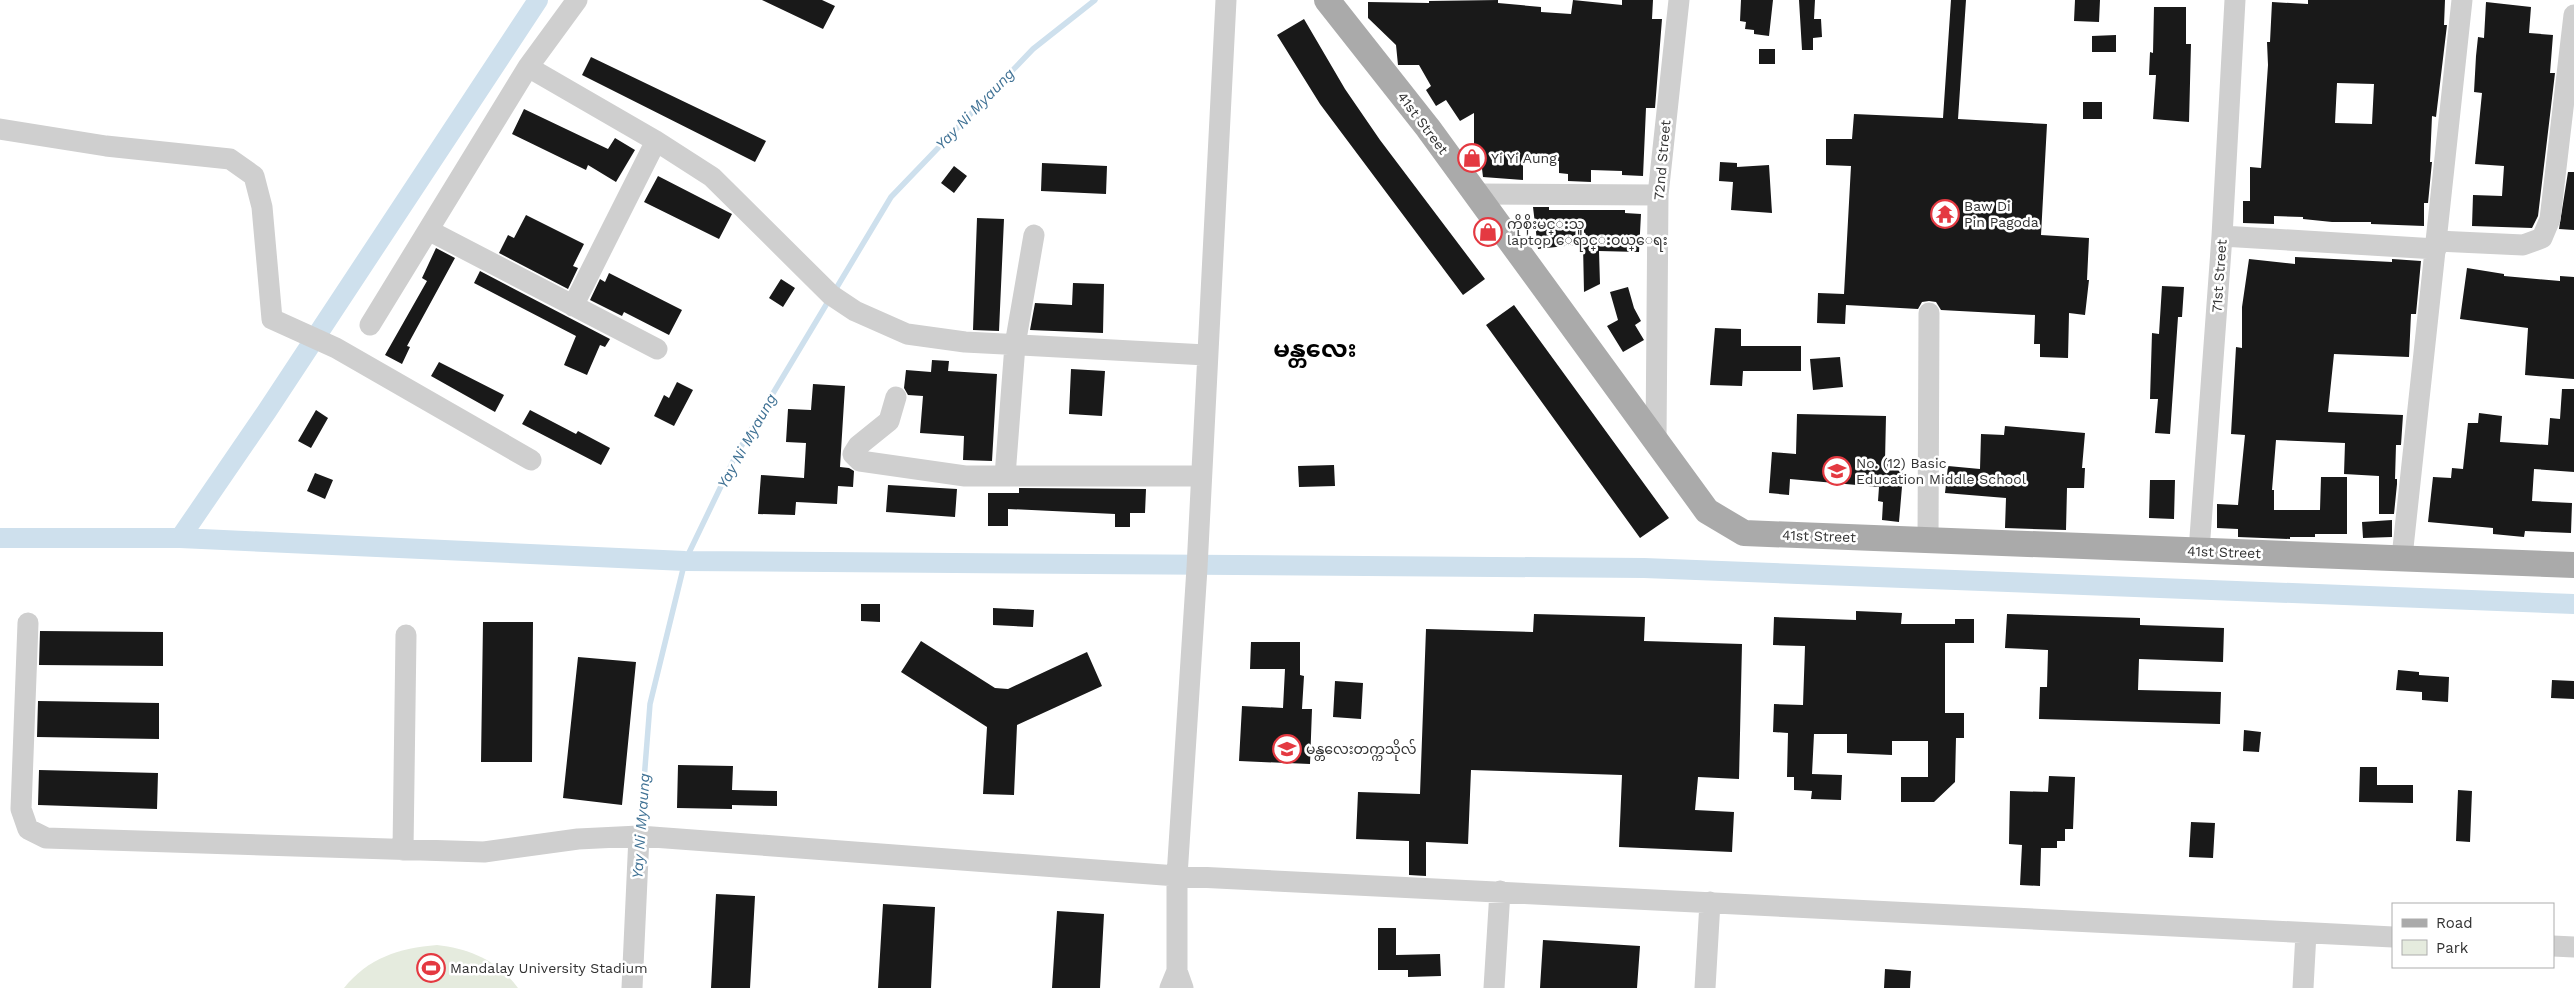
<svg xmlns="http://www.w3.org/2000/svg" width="2574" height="988" font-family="'Work Sans','Noto Sans Myanmar',sans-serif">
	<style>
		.green { fill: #e5ebde }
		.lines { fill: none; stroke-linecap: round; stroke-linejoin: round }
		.stream { stroke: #cee0ed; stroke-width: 5.5 }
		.canal { stroke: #cee0ed; stroke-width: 20 }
		.building { fill: #191919; fill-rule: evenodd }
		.minor { stroke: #cfcfcf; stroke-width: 21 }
		.major { stroke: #aaa; stroke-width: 26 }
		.labels { text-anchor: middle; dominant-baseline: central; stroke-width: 5; stroke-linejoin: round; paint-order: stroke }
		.street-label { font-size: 14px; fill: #323232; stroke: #fff }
		.poi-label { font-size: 14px; fill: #323232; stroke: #fff; text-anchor: start }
		.water-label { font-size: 15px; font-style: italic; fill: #3f7194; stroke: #fff }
		.town-label { font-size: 24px; font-weight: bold; fill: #000; stroke: #fff }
	</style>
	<rect width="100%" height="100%" fill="#fff"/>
	<path class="green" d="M437 945C470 949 497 960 518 988H344C368 958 399 948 437 945Z"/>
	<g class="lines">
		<path class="stream" d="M834 292 891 197 1033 49 1095 0
			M640 831 650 704 685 561 736 455 829 300"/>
		<path class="canal" d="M0 538H180L685 561 1644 568 2574 604
			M180 538 267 411 538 0"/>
	</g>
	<path class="building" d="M762 0H822L835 6 823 29Z
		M1498 0V3L1541 7V12L1571 14 1573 0 1622 5V0H1653L1652 19H1662L1655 108H1646L1643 176 1622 175V171L1591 170V182L1568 181V174L1559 173V161H1523V180L1483 177 1480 152H1474V113L1460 121 1446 100 1436 106 1426 90 1431 86 1419 65H1398L1396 45 1368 18V2L1429 3V1Z
		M1741 0H1773L1769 36 1754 34V30L1745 29 1746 22 1740 21Z
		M1799 0H1815L1814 19H1821L1822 37 1813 38V50H1802Z
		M1951 0H1966L1958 119 2047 124 2041 235 2089 238 2087 280H2089L2085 315 2069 313 2068 358 2040 357V344H2034L2035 315 1941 310 1936 302 1929 301 1922 302 1918 309 1846 305 1845 324 1817 323 1818 293 1844 294 1851 166 1826 165V139H1852L1854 114 1943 118Z
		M2075 0H2100L2099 22 2074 21Z
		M2308 0H2445L2444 25H2447L2436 117 2432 116 2430 162H2432L2428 203H2424V226L2371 224V222H2332L2303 219V217L2274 216V224L2243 223V201H2250V167L2261 168 2268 65 2267 42H2270L2272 2 2308 4ZM2337 83 2374 84 2372 124 2335 123Z
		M2486 2 2531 7 2529 33 2553 35 2550 73H2555L2538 216 2532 228 2472 226 2473 195 2502 196 2504 166 2475 164 2482 93 2474 92 2476 56 2478 37 2484 38Z
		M2154 7H2186V44H2191L2189 122 2153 119 2156 75H2149L2150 52 2153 53Z
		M1304 19 1345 89 1380 140 1485 279 1463 295 1320 104 1277 35Z
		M2116 35V52H2092V36Z
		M1759 49H1775V64H1759Z
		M591 57 766 141 755 162 582 75Z
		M2083 102H2102V119H2083Z
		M524 109 608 149 615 138 635 150 616 182 588 165 586 170 512 134Z
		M1720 162 1737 163V167L1769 165 1772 213 1731 210 1733 182 1719 181Z
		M1042 163 1107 166 1106 194 1041 191Z
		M954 166 967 176 954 193 941 183Z
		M2568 172H2574V230L2559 229Z
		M658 176 732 214 719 239 644 202Z
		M1533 207H1549V210H1625V213L1641 214 1639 252 1599 251 1600 284 1584 292 1583 244 1538 249Z
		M526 215 584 244 573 266 578 268 568 289 499 253 508 235 514 238Z
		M977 218 1004 219 999 331 973 330Z
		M436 248 455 258 407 346 410 347 402 364 385 355 427 281 422 278Z
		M2295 257 2392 262V259L2421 261 2416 314H2411L2409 357 2334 354 2328 412 2403 415 2401 445H2396L2395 479H2397V484L2394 514H2379V476L2344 474 2345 443 2276 440 2272 490H2274V510H2320L2321 477H2347V534H2315V537H2290V539L2238 537V529L2217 528V504L2238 505 2245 435 2231 434 2236 347 2242 348V307L2249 259 2295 264Z
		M2467 268 2504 274V276L2560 281V276L2574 277V379L2525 375 2528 328 2460 319Z
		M480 271 610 339 605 347 600 345 587 375 564 365 576 336 474 283Z
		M609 273 682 310 669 335 624 312 622 316 590 300 600 279 605 282Z
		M781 279 795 288 783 307 769 298Z
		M1073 283 1104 284 1103 333 1030 330 1035 303 1072 305Z
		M2162 286 2184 287 2182 317H2178L2170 434 2155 433 2158 399H2150L2152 333 2159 334Z
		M1628 287 1634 308 1641 321 1635 325 1644 340 1623 352 1607 326 1618 320 1610 292Z
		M1514 305 1669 518 1640 538 1486 325Z
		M1715 328 1741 329V346H1801V371H1743L1742 386 1710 385Z
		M1840 357 1843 387 1813 390 1810 359Z
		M932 360 949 361 948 371 997 374 992 461 963 460 964 436 920 433 923 396 908 395 904 388 906 370 931 372Z
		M439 362 504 395 495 412 431 376Z
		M1071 369 1105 371 1102 416 1069 414Z
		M677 382 693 390 674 426 654 416 664 395 669 398Z
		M813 384 845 386 840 467 849 468 854 471 853 487 838 486 837 504 796 502 795 515 758 514 761 475 804 478 806 443 786 442 788 409 811 410Z
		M2562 389H2574V472L2534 469 2532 501 2572 503 2571 533 2525 531 2524 537 2493 534V528L2428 522 2433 477 2451 478 2452 468 2463 469 2468 423H2478L2479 413 2502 416 2500 442 2548 445 2550 418 2560 419Z
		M316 410 328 418 311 448 298 441Z
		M530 410 576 434 578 431 610 448 601 465 522 424Z
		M1797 414 1886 416 1885 461 1904 463 1899 522 1882 520 1883 502 1878 501 1879 487 1790 479 1789 495 1769 493 1772 452 1796 454Z
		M2005 426 2085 433 2082 468H2085L2084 488H2067L2066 530 2005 528 2006 498 1945 493 1948 466 1980 469 1981 434 2004 435Z
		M1334 465 1335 486 1299 487 1298 466Z
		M315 473 333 480 325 499 307 491Z
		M2150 480H2175L2174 519 2149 518Z
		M888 485 957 489 955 517 886 512Z
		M1019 488 1146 489 1145 513H1130V527H1115V514L1008 509V526H988V493H1019Z
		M2392 520V537L2363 538 2362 522Z
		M861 604H880V622L861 621Z
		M993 608 1034 610 1033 627 993 625Z
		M1856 611 1902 613 1901 624H1955V619H1974V643H1945V713H1964V738H1956L1955 782 1934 802H1901V777H1928V741H1892V755L1847 753V734H1814L1812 774 1842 775 1841 800 1811 799 1812 791 1794 790V777H1787L1788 733 1773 732 1774 704 1803 705 1805 646 1773 645 1774 617 1856 620Z
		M1534 614 1645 617 1644 641 1742 644 1739 779 1698 777 1695 810 1734 812 1732 852 1619 847 1622 775 1471 770 1468 844 1426 842V876L1409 875V841L1356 839 1358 792 1420 794 1426 629 1533 632Z
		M2007 614 2140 618V625L2224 628 2223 662 2139 659 2138 690 2221 692 2220 724 2039 719 2040 687H2047L2048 650 2005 648Z
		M483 622H533L532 762H481Z
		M40 631 163 632V666L39 665Z
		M921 641 995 688 1008 689 1087 652 1102 686 1017 725 1014 795 983 794 987 727 901 672Z
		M1251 642H1300V675L1304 676 1302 709H1312L1310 764 1239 761 1242 706 1283 708 1285 669H1250Z
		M578 657 636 662 622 805 563 798Z
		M2398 670 2419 672V675L2449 677 2448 702 2422 700V692L2396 690Z
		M2552 680 2574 681V699L2551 698Z
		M1335 681 1363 683 1361 719 1333 717Z
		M38 701 159 703V739L37 737Z
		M2244 730 2261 732 2259 752 2243 751Z
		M678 765 733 766 732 790 777 791V806L732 805V809L677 808Z
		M2360 767H2377V785H2413V803L2359 802Z
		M39 770 158 773 157 809 38 805Z
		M2049 776 2075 777 2073 829H2065V841H2057V848H2041L2040 886 2020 885 2022 845 2009 844 2010 791 2048 792Z
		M2458 790 2472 791 2470 842 2456 841Z
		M2191 822 2215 823 2213 858 2189 857Z
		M716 894 755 896 750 988H711Z
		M883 904 935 907 931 988H878Z
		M1057 911 1104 914 1100 988H1052Z
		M1378 928H1396V955L1440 954 1441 976 1408 977V970H1378Z
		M1543 940 1640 946 1637 988H1540Z
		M1885 969 1911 971 1910 988H1884Z"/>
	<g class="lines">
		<path class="minor" d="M528 67 656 141 712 177 831 295 855 311 907 334 965 342 1206 355
			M0 129 106 146 230 159 254 176 262 207 272 319 336 348 531 460
			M1475 194 1658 195
			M430 231 657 349
			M2222 236 2436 249
			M2437 241 2523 245 2542 238 2550 219 2574 15
			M573 306 656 141
			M370 325 528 67 577 0
			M896 397 889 421 858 446 853 454 860 461 965 476H1201
			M1656 441 1658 195 1679 0
			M1005 476 1015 345 1034 235
			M1928 541 1929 313
			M2199 551 2222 236 2235 0
			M2402 557 2462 0
			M28 623 21 809 28 829 46 838 484 852 578 839 639 836 632 988
			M639 836 1177 876 2393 937
			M403 850 406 635
			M2553 946 2574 947
			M1177 971V876L1197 568 1226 0
			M1170 988 1177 971 1183 988
			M1494 988 1500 891
			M1705 988 1710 902
			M2303 988 2306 933"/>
		<path class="major" d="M1327 0 1428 128 1707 511 1744 533 2574 565"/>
	</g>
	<defs>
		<symbol id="shop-ring" viewBox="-11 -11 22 22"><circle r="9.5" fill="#fff" stroke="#e43941" stroke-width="1.5"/><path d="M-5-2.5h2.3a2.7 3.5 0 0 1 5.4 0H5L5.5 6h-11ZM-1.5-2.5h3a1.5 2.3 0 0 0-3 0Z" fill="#e43941"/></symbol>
		<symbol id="temple-ring" viewBox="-11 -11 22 22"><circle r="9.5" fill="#fff" stroke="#e43941" stroke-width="1.5"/><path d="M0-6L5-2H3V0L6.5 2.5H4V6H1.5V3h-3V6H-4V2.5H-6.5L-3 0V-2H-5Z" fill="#e43941"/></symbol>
		<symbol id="school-ring" viewBox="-11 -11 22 22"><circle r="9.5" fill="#fff" stroke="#e43941" stroke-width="1.5"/><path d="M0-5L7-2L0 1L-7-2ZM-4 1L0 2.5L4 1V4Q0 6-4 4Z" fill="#e43941"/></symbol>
		<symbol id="university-ring" viewBox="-11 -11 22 22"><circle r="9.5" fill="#fff" stroke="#e43941" stroke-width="1.5"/><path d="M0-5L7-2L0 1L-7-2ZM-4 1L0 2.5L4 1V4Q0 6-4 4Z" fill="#e43941"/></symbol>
		<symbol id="stadium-ring" viewBox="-11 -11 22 22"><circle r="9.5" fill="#fff" stroke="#e43941" stroke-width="1.5"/><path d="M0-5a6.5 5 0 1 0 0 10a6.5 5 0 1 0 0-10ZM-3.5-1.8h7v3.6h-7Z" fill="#e43941"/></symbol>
	</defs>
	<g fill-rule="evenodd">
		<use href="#shop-ring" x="1456" y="142" width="32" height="32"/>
		<use href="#temple-ring" x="1929" y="198" width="32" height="32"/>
		<use href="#shop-ring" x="1472" y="216" width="32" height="32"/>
		<use href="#school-ring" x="1821" y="455" width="32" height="32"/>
		<use href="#university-ring" x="1271" y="733" width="32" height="32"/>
		<use href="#stadium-ring" x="415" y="952" width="32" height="32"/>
	</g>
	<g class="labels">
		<g class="street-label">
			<text transform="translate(1423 123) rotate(53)">41st Street</text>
			<text transform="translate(1662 160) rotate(-85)">72nd Street</text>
			<text transform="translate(2219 276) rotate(-86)">71st Street</text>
			<text transform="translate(1819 536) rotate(2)">41st Street</text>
			<text transform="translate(2224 552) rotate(2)">41st Street</text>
		</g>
		<g class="poi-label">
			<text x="1491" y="158">Yi Yi Aung</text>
			<text x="1964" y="206">Baw Di<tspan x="1964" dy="16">Pin Pagoda</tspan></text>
			<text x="1507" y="224">ကိုစိုးမင္းသူ<tspan x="1507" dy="16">laptop ေရာင္းဝယ္ေရး</tspan></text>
			<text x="1856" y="463">No. (12) Basic<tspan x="1856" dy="16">Education Middle School</tspan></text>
			<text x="1306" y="749">မန္တလေးတက္ကသိုလ်</text>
			<text x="450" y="968">Mandalay University Stadium</text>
		</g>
		<g class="water-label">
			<text transform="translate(975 109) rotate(-46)">Yay Ni Myaung</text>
			<text transform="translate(747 441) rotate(-61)">Yay Ni Myaung</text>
			<text transform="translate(641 826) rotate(-86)">Yay Ni Myaung</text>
		</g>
		<g class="town-label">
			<text x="1315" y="349">မန္တလေး</text>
		</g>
	</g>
	<rect x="2392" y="903" width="162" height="65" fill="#ffffff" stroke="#adadad"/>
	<rect x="2402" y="919" width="25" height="8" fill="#aaaaaa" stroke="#adadad"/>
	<text x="2436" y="928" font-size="15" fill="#323232">Road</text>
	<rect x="2402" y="940" width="25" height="15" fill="#e5ebde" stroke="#adadad"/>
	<text x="2436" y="953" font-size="15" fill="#323232">Park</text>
</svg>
